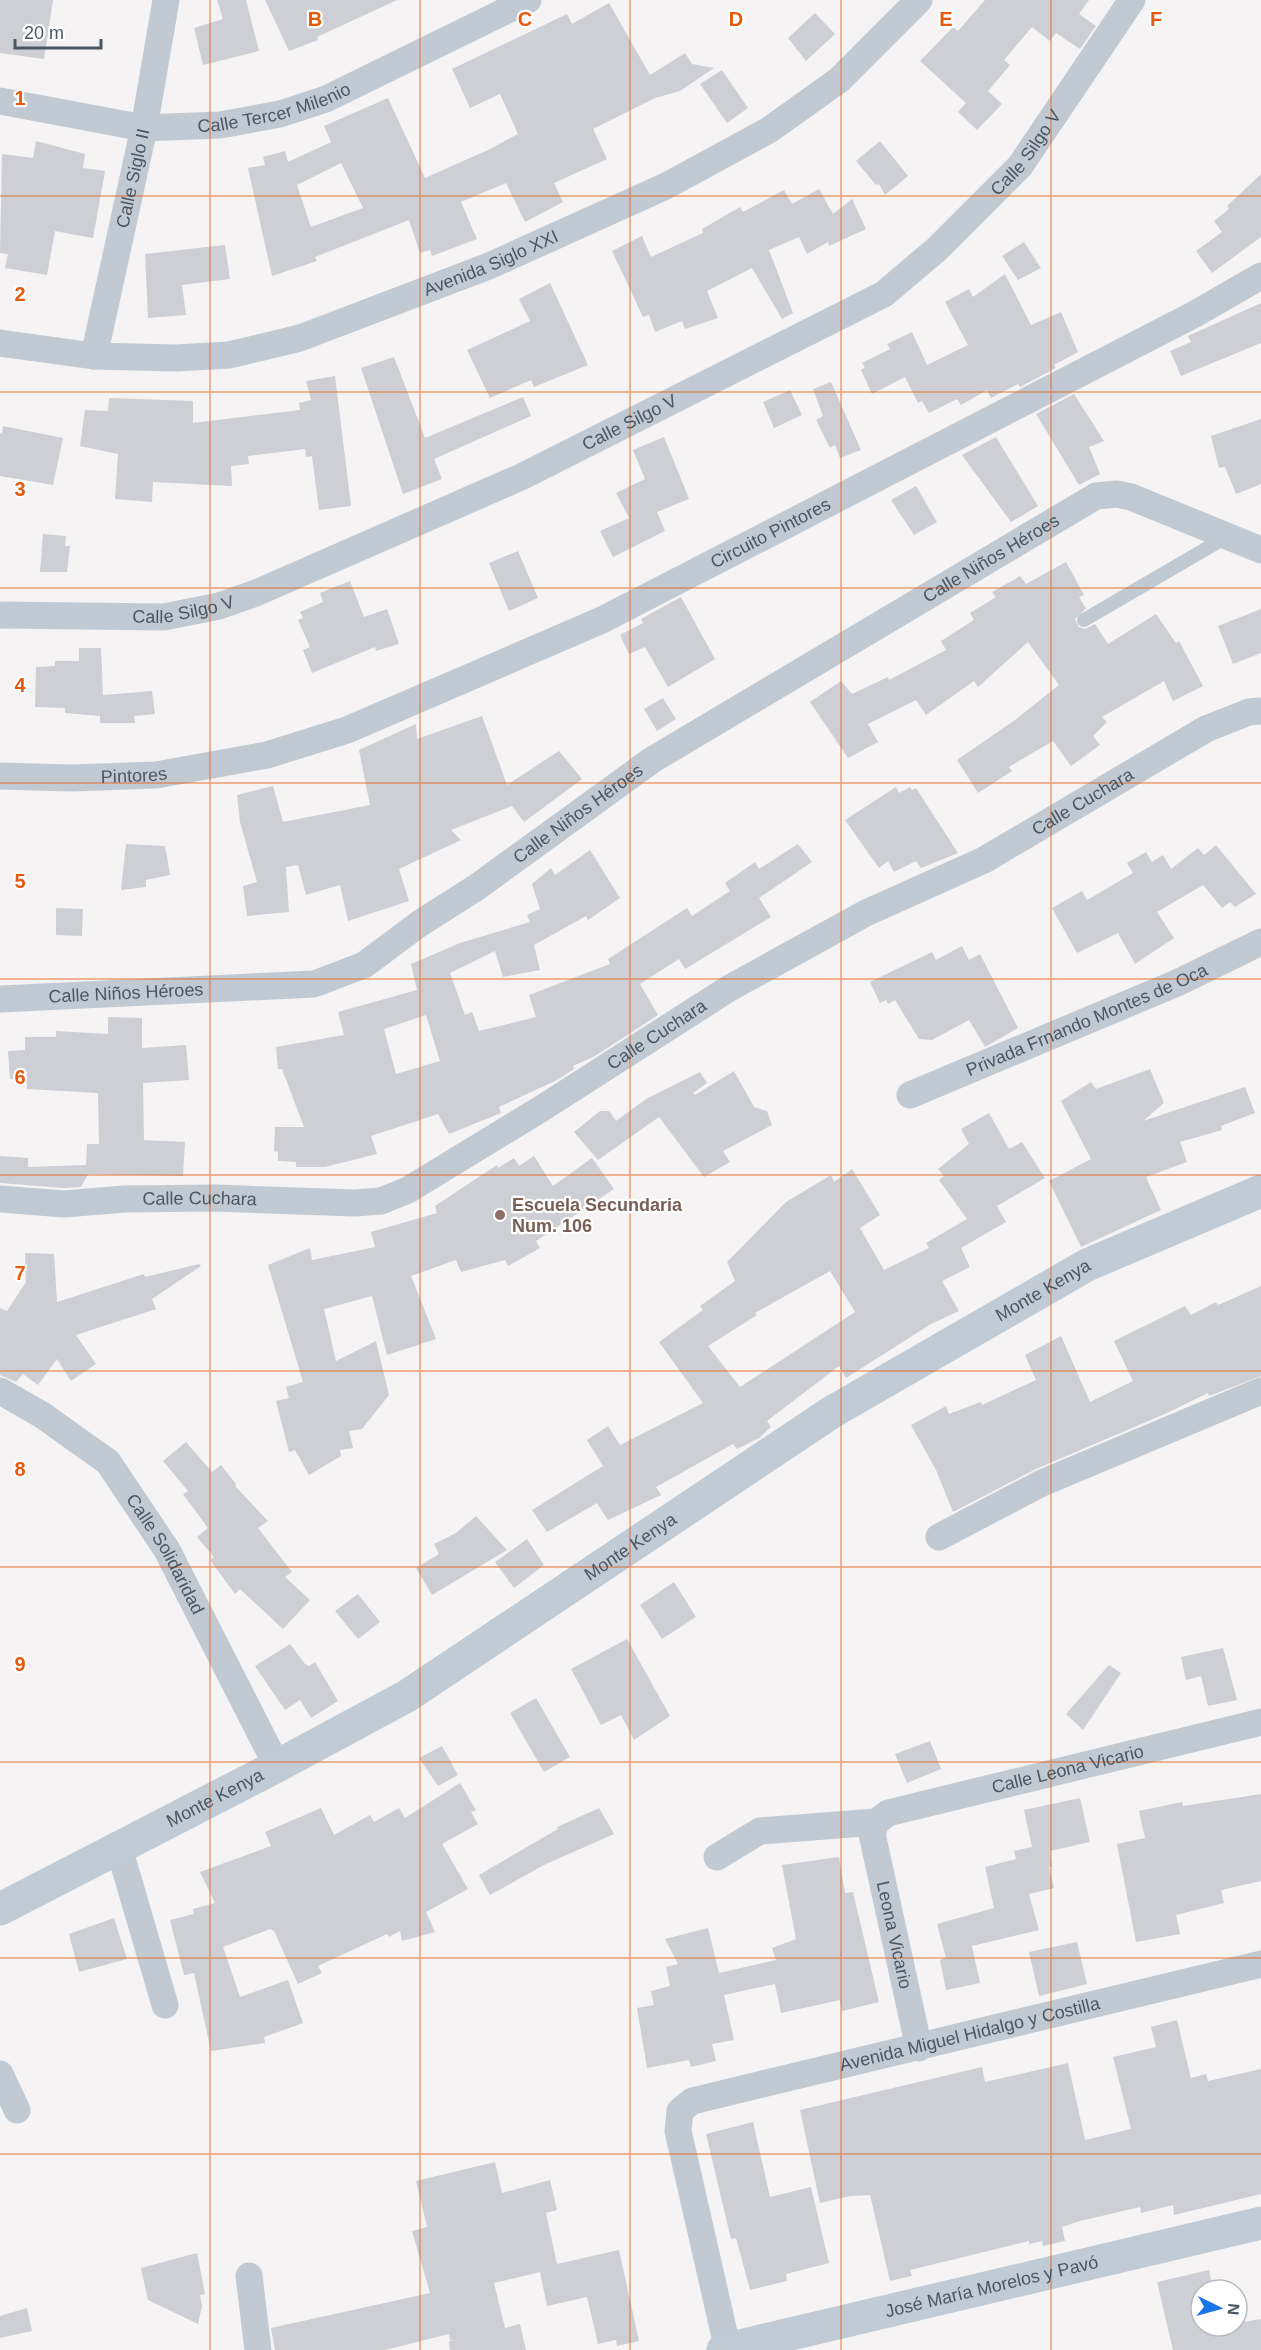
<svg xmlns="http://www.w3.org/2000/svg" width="1261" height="2350" font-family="Helvetica,sans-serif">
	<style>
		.building { fill: #cdcfd5; fill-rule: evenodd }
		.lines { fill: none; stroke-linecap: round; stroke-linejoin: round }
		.lane { stroke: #c1cad2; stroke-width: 14 }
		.street { stroke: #c1cad2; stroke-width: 27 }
		.secondary { stroke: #c1cbd6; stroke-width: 33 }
		.grid { fill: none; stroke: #e8590c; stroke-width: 1.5; stroke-opacity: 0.55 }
		.education-dot { fill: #8d6e63; stroke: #fff; stroke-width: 2 }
		.labels { text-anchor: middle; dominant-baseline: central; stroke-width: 4.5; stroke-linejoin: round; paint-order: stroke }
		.street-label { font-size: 18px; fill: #4a5661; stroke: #fff }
		.education-label { font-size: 18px; font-weight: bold; fill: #785e54; stroke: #fff; text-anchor: start }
		.grid-label { font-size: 20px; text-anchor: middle; font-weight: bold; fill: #e8590c; stroke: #fff; stroke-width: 4.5; stroke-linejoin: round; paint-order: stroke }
	</style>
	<rect width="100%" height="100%" fill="#f5f3f3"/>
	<path class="building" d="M0 0H53L44 59 0 53Z
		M217 0H246L259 51 203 65 194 28 223 19Z
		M265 0H397L317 37 318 40 289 51Z
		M985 0H1089L1079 14 1096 26 1080 49 1056 33 1050 41 1032 27 1004 60 1010 65 988 91 1002 104 977 130 958 112 966 103 920 61 953 27 958 31Z
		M609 3 650 75 685 53 692 64 714 68 680 91 655 98 593 129 607 159 554 183 563 202 525 222 506 183 461 202 477 239 432 256 430 250 420 253 409 220 315 257 317 261 272 276 248 168 265 165 263 157 285 151 288 162 331 142 324 126 388 98 425 178 488 150 518 134 500 94 470 108 452 69 567 14 572 24ZM341 163 363 208 311 227 297 185Z
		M815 13 835 34 806 61 788 38Z
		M722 70 748 108 727 123 700 84Z
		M36 141 85 154 83 168 105 171 93 238 55 231 47 275 5 268 8 254 0 253 2 154 33 158Z
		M880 141 908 176 885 195 879 184 876 185 856 161Z
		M1261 174V237L1212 273 1196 251 1222 232 1214 221 1229 209 1227 206Z
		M819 189 833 214 852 199 866 229 829 246 828 242 807 254 799 237 769 250 793 313 782 319 752 268 707 291 718 318 685 329 682 321 655 332 649 315 643 317 612 251 642 236 651 257 703 233 702 229 740 207 743 212 784 190 792 204Z
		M1024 242 1041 268 1018 280 1002 256Z
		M225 245 230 279 182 285 186 315 148 318 145 254Z
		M1005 274 1031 325 1061 312 1078 352 1054 365 1056 368 1020 387 1018 384 991 398 987 390 961 405 957 399 929 413 922 401 918 403 905 377 872 394 861 370 865 367 862 363 890 349 887 344 912 332 927 365 968 345 945 302 969 289 973 297Z
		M550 283 588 365 534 387 531 380 490 398 467 350 530 321 519 299Z
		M1261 303V343L1181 376 1170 351 1191 342 1188 336Z
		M394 357 425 438 523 397 531 416 434 459 442 479 403 494 361 368Z
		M335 376 351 506 319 510 312 456 306 457 305 449 248 456 249 464 231 466 232 486 153 482 152 502 115 499 118 454 80 446 85 410 108 411 109 398 193 401V423L300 410 299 403 311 400 306 381Z
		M831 382 861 450 840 458 835 445 830 448 816 420 823 416 813 389Z
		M790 390 802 415 774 428 763 402Z
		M1074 394 1104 441 1089 447 1100 474 1079 485 1036 414Z
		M1261 419V484L1236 494 1225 467 1219 468 1211 436Z
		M3 426 63 438 53 485 0 476V433L2 434Z
		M664 437 689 499 657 512 665 531 613 557 600 531 629 518 616 493 645 479 633 450Z
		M996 437 1038 506 1011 522 962 455Z
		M916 486 937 522 914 535 891 500Z
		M43 534 66 536 65 546H70L67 572H40Z
		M518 551 538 598 509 611 489 563Z
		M1066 562 1084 595 1079 597 1086 608 1075 619 1079 627 1085 629 1095 624 1108 644 1156 614 1176 643 1179 641 1203 686 1173 701 1164 681 1102 717 1107 722 1093 736 1100 745 1071 766 1053 741 1009 767 1012 771 978 793 957 760 1015 720 1059 685 1028 642 978 687 974 681 926 715 916 700 868 724 878 742 848 758 810 702 841 681 852 694 888 677 889 680 946 650 941 641 974 620 970 613 996 597 992 592 1020 576 1026 584Z
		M350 581 364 617 387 609 399 644 376 651 375 647 312 673 303 650 310 647 298 620 303 618 300 612 323 602 320 593Z
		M681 597 715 659 668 687 645 647 629 654 620 635 643 623 641 619Z
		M1261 609V653L1233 664 1218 626Z
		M79 648H101L103 695 152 691 155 714 134 716 135 723H100V716L65 713V708L35 707 36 667 55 666V661H79Z
		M663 698 676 719 657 731 644 709Z
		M482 716 507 785 559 751 582 779 524 822 512 806 451 830 461 840 399 869 409 901 348 921 340 885 306 895 298 865 286 867 289 912 247 916 243 886 257 882 240 822 237 795 273 786 283 822 370 805 359 750 416 724 417 739Z
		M896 787 899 793 910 787 912 790 916 788 958 853 921 868 916 861 894 872 888 861 879 868 845 820Z
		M126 844 165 846 170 875 146 880V887L121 890Z
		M798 844 812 862 759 898 771 917 685 969 679 959 640 984 658 1015 595 1056 573 1066 574 1069 557 1080 499 1107 501 1113 449 1134 438 1114 371 1136 377 1154 325 1167H296V1162L278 1161V1152L274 1151 275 1127H304L282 1069H278L276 1047 344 1035 338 1012 417 990 411 964 460 943 530 922 527 915 540 909 532 884 551 868 555 875 590 850 620 898 588 920 586 916 534 945 540 970 503 977 495 951 450 973 465 1015 472 1012 479 1031 536 1017 529 995 610 964 608 959 687 908 692 916 730 891 725 883 755 862 759 869ZM426 1015 440 1061 396 1074 384 1029Z
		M1216 845 1256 894 1235 907 1230 902 1222 908 1203 885 1157 912 1174 938 1135 964 1118 933 1077 953 1052 908 1082 891 1087 900 1133 873 1127 863 1146 852 1152 862 1163 855 1171 869 1198 848 1204 855Z
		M56 908 83 909 82 936 56 935Z
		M962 946 969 960 980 954 1018 1028 985 1047 969 1020 932 1040 919 1039 895 1000 888 1004 886 1000 880 1003 870 982 932 952 936 960Z
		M108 1017 142 1018V1048L186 1045 189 1080 143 1083 144 1140 185 1142 183 1176 88 1174 81 1187 64 1188 0 1183V1156L28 1158V1167L86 1165 87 1144H99L98 1093 27 1089V1079H10L8 1051 25 1050V1037H56V1031L108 1034Z
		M1150 1069 1164 1103 1143 1121 1245 1087 1255 1113 1221 1126 1222 1130 1180 1142 1187 1162 1146 1177 1161 1210 1081 1247 1049 1181 1091 1159 1061 1101 1091 1082 1096 1089Z
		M734 1071 754 1107 767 1111 772 1125 723 1151 730 1162 704 1177 659 1117 598 1160 574 1132 600 1111H609L616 1121 646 1099 700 1072 707 1083 693 1093 695 1095Z
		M989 1113 1009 1149 1022 1142 1045 1178 997 1206 1006 1222 961 1248 970 1267 942 1281 959 1311 931 1324 846 1378 839 1366 767 1421 771 1427 759 1438 737 1449 733 1444 656 1487 661 1495 608 1520 597 1503 547 1532 532 1510 603 1466 587 1440 608 1426 620 1445 703 1403 659 1342 703 1310 700 1306 735 1281 727 1262 786 1202 831 1175 834 1182 852 1169 880 1215 860 1228 884 1270 929 1248 926 1243 967 1219 939 1180 944 1176 938 1169 969 1144 961 1129ZM830 1271 855 1312 740 1387 708 1346 757 1315 755 1313Z
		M534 1156 553 1186 592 1158 614 1189 536 1241 540 1248 508 1266 505 1260 461 1272 456 1260 411 1276 436 1339 387 1355 372 1296 324 1309 336 1361 376 1341 389 1395 362 1429 349 1431 353 1448 340 1450 341 1456 309 1475 295 1450 289 1452 276 1401 289 1398 286 1387 303 1382 268 1265 310 1248 312 1260 375 1247 371 1232 437 1213 435 1206 497 1165 498 1168 514 1158 519 1166Z
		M25 1253 54 1254 57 1302 144 1274 145 1277 199 1264 201 1266 152 1299 156 1309 76 1335 96 1364 71 1381 57 1359 38 1385 23 1374 16 1382 0 1375V1308L7 1311 26 1282Z
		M1261 1286V1376L1209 1396 1208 1393 1167 1413 1036 1469 953 1512 936 1470 911 1425 946 1406 949 1414 981 1402 982 1405 1036 1380 1025 1355 1061 1336 1090 1402 1133 1381 1114 1341 1185 1306 1191 1315 1216 1302 1218 1305Z
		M186 1442 212 1472 221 1465 236 1484 235 1486 268 1521 258 1528 292 1572 285 1577 310 1600 283 1629 240 1589 235 1594 210 1560 214 1557 197 1537 208 1528 183 1494 188 1491 163 1461Z
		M476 1516 507 1550 432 1595 416 1568 439 1554 434 1544 456 1533Z
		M527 1539 544 1565 514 1588 495 1562Z
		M674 1582 696 1617 662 1639 640 1605Z
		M358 1594 380 1622 358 1639 335 1611Z
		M627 1639 670 1716 634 1740 621 1715 601 1725 571 1669Z
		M290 1644 305 1664 309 1666 315 1662 338 1701 311 1718 300 1700 285 1710 255 1666Z
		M1223 1648 1237 1700 1208 1706 1201 1676 1186 1680 1181 1657Z
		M1109 1665 1121 1673 1083 1730 1066 1714Z
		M536 1698 570 1757 544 1772 510 1713Z
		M930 1741 941 1769 907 1783 895 1754Z
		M442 1746 458 1775 438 1786 419 1758Z
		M460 1783 476 1810 471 1812 478 1824 442 1844 468 1889 426 1912 435 1932 402 1941 400 1931 389 1937 387 1934 318 1966 322 1973 298 1984 274 1931 270 1929 223 1947 240 1997 288 1980 303 2023 264 2037 265 2043 211 2051 194 1973 184 1975 170 1920 194 1914 193 1909 215 1903 200 1872 271 1846 265 1832 321 1808 334 1835 370 1815 374 1822 399 1808 405 1818Z
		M1261 1794V1881L1221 1890 1224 1903 1176 1915 1180 1934 1136 1942 1117 1844 1145 1838 1139 1811 1182 1802 1183 1806Z
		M1080 1798 1090 1842 1050 1851 1052 1867H1049L1054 1888 1029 1894 1039 1930 972 1946 980 1983 946 1990 940 1960 946 1958 937 1924 994 1908 985 1867 1016 1859 1014 1851 1032 1847 1024 1810Z
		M599 1808 614 1834 546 1864 490 1895 479 1875 558 1829 557 1827Z
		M839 1857 845 1893 853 1892 879 2002 842 2011 840 2000 781 2013 775 1984 724 1995 734 2040 712 2044 716 2061 691 2067 689 2060 647 2068 637 2008 654 2005 651 1991 670 1986 666 1967 678 1964 665 1939 708 1928 719 1973 776 1960 772 1948 796 1939 782 1865Z
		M114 1918 127 1959 79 1972 69 1934Z
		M1077 1942 1087 1984 1039 1996 1029 1952Z
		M1177 2020 1191 2078 1206 2074 1208 2081 1261 2069V2194L1174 2215 1173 2205 1141 2213 1140 2207 1080 2221 1062 2227 1065 2241 1043 2246 1042 2241 1029 2244V2241L910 2270 912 2276 890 2281 870 2195 850 2196 820 2203 800 2110 982 2067 985 2082 1068 2063 1085 2140 1131 2129 1113 2057 1156 2047 1151 2027Z
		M753 2122 770 2197 811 2187 829 2263 786 2274 787 2281 750 2290 736 2238 731 2239 706 2134Z
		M495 2162 502 2193 550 2180 557 2210 546 2213 557 2264 619 2250 639 2341 617 2346 616 2340 598 2344 587 2297 547 2306 540 2272 494 2283 505 2328 520 2324 526 2350H450L449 2341 454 2340H450L449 2334 385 2350H275L271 2328 430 2293 412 2231 427 2227 416 2181Z
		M197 2253 205 2294 200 2295 202 2306 198 2324 148 2300 141 2268Z
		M1209 2270 1213 2290H1201V2326H1237V2323L1261 2319V2350H1173L1157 2282Z
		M27 2308 32 2331 0 2338V2316Z"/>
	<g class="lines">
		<path class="lane" d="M1084 620 1228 536"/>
		<g class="street">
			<path id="s1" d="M0 101 144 128 220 125 280 114 326 99 528 0"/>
			<path id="s2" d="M0 343 94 356 176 358 229 355 300 338 489 266 666 186 769 130 839 80 919 0"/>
			<path id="s3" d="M94 356 144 128 166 0"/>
			<path id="s4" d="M0 615 164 617 219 606 256 593 521 477 884 294 937 249 1020 166 1132 0"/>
			<path id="s5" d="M0 776 71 778 156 775 267 755 347 730 602 620 1195 314 1261 276"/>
			<path id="s6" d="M0 999 314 984 364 965 419 924 477 887 652 760 1096 496 1117 494 1131 497 1261 550"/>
			<path id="s7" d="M910 1095 1177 983 1261 942"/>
			<path id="s8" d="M0 1199 64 1204 125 1199 215 1198 355 1203 381 1201 408 1190 544 1107 728 989 866 913 984 860 1206 729 1249 712 1261 711"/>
			<path id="s9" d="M0 1391 42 1415 108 1462 167 1550 277 1766"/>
			<path d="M939 1537 1042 1483 1261 1391"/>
			<path id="s10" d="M876 1822 888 1813 1261 1722"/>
			<path id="s11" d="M876 1822 872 1834 919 2048"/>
			<path d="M119 1848 165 2005"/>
			<path d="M717 1857 760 1831 876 1822"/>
			<path d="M0 2074 17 2110"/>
			<path d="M249 2276 258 2350"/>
			<path id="s12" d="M728 2350 678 2131 680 2111 692 2101 1261 1964"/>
		</g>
		<g class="secondary">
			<path id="s13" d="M0 1909 277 1766 407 1696 832 1412 1087 1265 1261 1191"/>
			<path id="s14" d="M723 2350 1261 2223"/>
		</g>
	</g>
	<path class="grid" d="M210 0V2350M420 0V2350M630 0V2350M841 0V2350M1051 0V2350M0 196H1261M0 392H1261M0 588H1261M0 783H1261M0 979H1261M0 1175H1261M0 1371H1261M0 1567H1261M0 1762H1261M0 1958H1261M0 2154H1261"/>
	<circle class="education-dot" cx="500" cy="1215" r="6"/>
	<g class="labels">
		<g class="street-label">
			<text stroke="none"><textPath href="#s1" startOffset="279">Calle Tercer Milenio</textPath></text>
			<text stroke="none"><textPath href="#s4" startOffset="1156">Calle Silgo V</textPath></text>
			<text stroke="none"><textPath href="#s3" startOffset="182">Calle Siglo II</textPath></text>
			<text stroke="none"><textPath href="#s2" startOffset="508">Avenida Siglo XXI</textPath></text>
			<text stroke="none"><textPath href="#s4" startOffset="670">Calle Silgo V</textPath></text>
			<text stroke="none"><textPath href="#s5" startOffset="820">Circuito Pintores</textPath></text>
			<text stroke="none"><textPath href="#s6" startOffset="1116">Calle Niños Héroes</textPath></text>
			<text stroke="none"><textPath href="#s4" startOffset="184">Calle Silgo V</textPath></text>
			<text stroke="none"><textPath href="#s5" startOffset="134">Pintores</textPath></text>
			<text stroke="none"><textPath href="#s8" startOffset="1190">Calle Cuchara</textPath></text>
			<text stroke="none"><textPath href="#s6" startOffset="630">Calle Niños Héroes</textPath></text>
			<text stroke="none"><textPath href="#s6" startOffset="126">Calle Niños Héroes</textPath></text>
			<text stroke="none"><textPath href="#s7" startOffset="192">Privada Frnando Montes de Oca</textPath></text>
			<text stroke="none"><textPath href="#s8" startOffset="704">Calle Cuchara</textPath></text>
			<text stroke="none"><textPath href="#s8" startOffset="200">Calle Cuchara</textPath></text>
			<text stroke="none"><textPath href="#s13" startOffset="1214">Monte Kenya</textPath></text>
			<text stroke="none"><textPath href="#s13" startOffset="728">Monte Kenya</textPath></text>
			<text stroke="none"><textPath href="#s9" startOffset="238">Calle Solidaridad</textPath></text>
			<text stroke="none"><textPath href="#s10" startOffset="200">Calle Leona Vicario</textPath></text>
			<text stroke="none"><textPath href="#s13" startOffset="242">Monte Kenya</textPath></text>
			<text stroke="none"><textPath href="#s11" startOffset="116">Leona Vicario</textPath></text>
			<text stroke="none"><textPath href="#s12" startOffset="546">Avenida Miguel Hidalgo y Costilla</textPath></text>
			<text stroke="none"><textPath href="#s14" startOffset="276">José María Morelos y Pavó</textPath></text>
		</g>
		<g class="education-label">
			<text x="512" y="1205">Escuela Secundaria<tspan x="512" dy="21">Num. 106</tspan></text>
		</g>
	</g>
	<g class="grid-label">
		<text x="315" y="26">B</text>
		<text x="525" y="26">C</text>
		<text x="736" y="26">D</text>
		<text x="946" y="26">E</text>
		<text x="1156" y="26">F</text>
		<text x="20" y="105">1</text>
		<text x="20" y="301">2</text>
		<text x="20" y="496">3</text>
		<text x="20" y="692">4</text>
		<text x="20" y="888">5</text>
		<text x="20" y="1084">6</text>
		<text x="20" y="1280">7</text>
		<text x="20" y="1476">8</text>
		<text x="20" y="1671">9</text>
	</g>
	<g transform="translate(1219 2308) rotate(95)"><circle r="28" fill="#ffffff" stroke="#b7bbc0" stroke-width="1.5"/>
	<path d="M0-4.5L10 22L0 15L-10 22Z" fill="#1a73e8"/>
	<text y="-9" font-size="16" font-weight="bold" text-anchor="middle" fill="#4a5661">N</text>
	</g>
	<path d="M15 39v9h86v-9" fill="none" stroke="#4a5661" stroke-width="3"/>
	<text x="24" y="39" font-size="18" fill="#4a5661" stroke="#ffffff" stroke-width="4.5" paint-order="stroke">20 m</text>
</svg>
